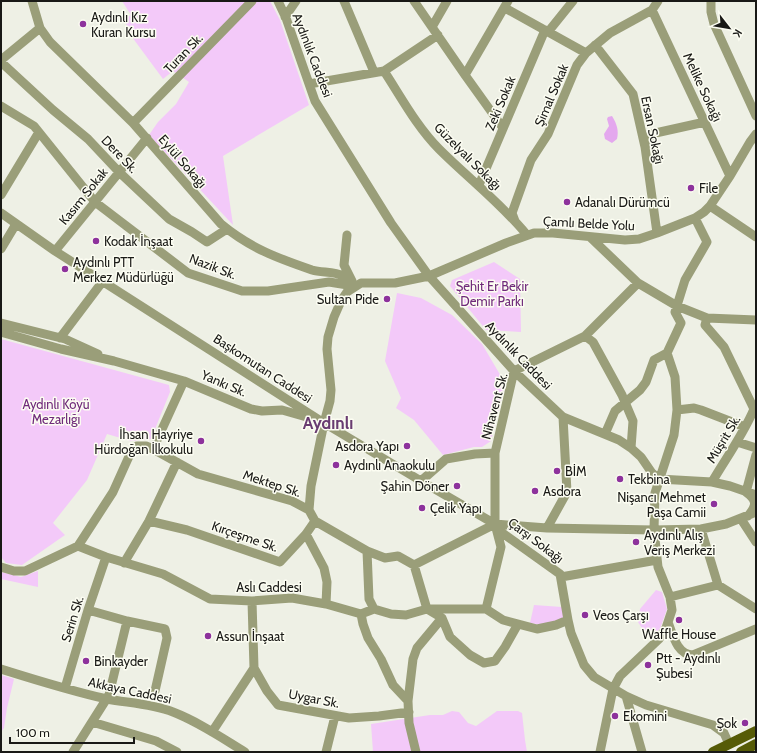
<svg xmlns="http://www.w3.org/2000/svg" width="757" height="753" font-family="Cabin,sans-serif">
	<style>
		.green { fill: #f3c9f9 }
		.water { fill: #e4a8ee }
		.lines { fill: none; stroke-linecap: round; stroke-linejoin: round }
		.minor { stroke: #9a9e79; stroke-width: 9 }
		.major { stroke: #565b07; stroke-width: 10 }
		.poi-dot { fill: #8d329c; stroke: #fcfdf2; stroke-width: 1.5 }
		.labels { text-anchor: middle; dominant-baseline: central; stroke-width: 3; stroke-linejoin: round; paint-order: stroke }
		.poi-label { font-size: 13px; fill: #191916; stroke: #fcfdf2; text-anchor: start }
		.street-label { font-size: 13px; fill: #191916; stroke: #fcfdf2 }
		.park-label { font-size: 13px; fill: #6f297a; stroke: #fcfdf2 }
		.district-label { font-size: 17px; font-weight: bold; fill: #693c71; stroke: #fcfdf2 }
	</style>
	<rect width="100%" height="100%" fill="#eef0e5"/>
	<path class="green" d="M122 1H270L280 20 309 105 223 156 233 225 149 135 158 122 176 104 189 82 173 71 163 79 132 37 124 19 131 15Z
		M494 262 520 279 521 332 486 330 450 286 452 280Z
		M397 293 421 298 452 315 482 344 505 383 491 441 482 447H474L443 455 414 420 396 408 401 398 385 361Z
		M1 339 169 385 170 392 151 439 131 441 107 434 87 480 53 523 65 535 22 565 6 563 1 557Z
		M38 571V587L1 579V572L21 577Z
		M656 590 662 592 667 609 660 629 654 634 647 636 638 622 640 609Z
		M534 605 562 607 564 619 542 625 530 623Z
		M1 675 14 679 7 708 4 728 1 732Z
		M452 711 459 712 468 723 476 726 497 711H518L522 713 525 740 527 752H373L371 724 430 715H443Z"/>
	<path class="water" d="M612 116C617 124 619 131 617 139L612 143 605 139 604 134 609 126 607 119 608 117Z"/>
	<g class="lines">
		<path class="minor" d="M32 1 40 28 50 42 133 123 221 224C250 248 277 258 312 270 322 273 334 271 343 276 347 278 351 283 354 286
			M278 1 286 18 315 101 391 223 429 276 514 371 563 417 619 440 631 448 641 457 652 473 659 479 712 482 730 486 756 495
			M344 1 374 72
			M414 1 465 75 503 128
			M711 1V12L714 24 756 116
			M505 8 586 53
			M652 10 730 176
			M285 17 296 1
			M432 27 447 1
			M548 32 573 1
			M595 45 633 94 645 147 657 233
			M1 60 40 28
			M1 62 53 110 88 139 119 172 169 219 192 232 207 242 227 229
			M384 71C401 97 417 127 439 149 468 178 501 203 527 235
			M465 75 508 1
			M309 84 384 71 438 35
			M1 106 34 126 95 202 188 273 242 291H268L329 282 354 286
			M133 123 252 1
			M645 147 651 134 705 122
			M479 185 545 30
			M1 195 39 132
			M710 206 756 237
			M1 213 55 251 324 423 421 481 495 524 547 528 654 530 701 529 726 524 756 512
			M515 221 512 213 531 160 548 134 577 65 586 53 610 33 652 10 658 1
			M347 235 344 265 352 281
			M590 237 638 283 677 306 707 318 756 320
			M1 249 16 224
			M55 251 147 138
			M707 318 705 325 724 347 754 409C743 435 726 458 712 482
			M1 323 65 339 98 354
			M1 332 61 349 114 361 184 381 251 409 262 411 282 410 310 418
			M585 336 593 342 622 395 633 421 631 448
			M60 338 103 281
			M677 410 694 408 701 410 745 427
			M605 434 615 411 640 390 646 382 654 360 667 353 681 323 675 312 685 280 707 242 695 218
			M737 442 756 448
			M153 449 184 381
			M421 481 446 459 475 454 495 453
			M309 510 311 486 324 423 330 401 331 390 327 349 328 337 334 317 341 301 347 292 361 283H395L429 276 506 243 534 233H553L625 240 639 239 657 233 695 218 704 212 710 206 730 176 750 142 756 134
			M748 516C757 505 757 500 746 492L756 455
			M741 519 756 542
			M149 521 187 530 280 562 306 534 315 521
			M495 525 501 532 560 574 568 620 571 633 584 665 594 677 626 696 646 705 713 725 724 733 729 744
			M547 528 567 492 563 417
			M701 529 718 585
			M306 534 324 568 327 582 326 604
			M78 546 113 492 131 452 137 446H146L153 449 198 474 292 501 309 510 315 521 367 551 385 558 398 556 414 565 495 524
			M367 551 369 599 374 609
			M124 563 149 521 177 462
			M414 565 427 609 442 618 450 637 470 655 484 663 495 661 505 647 518 624
			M1 567 14 571H25L78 546 106 557 163 574 210 599 252 601 292 598 326 604 361 614 374 609 391 614 406 615 427 609H486L503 620 537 629 556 625 568 620
			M561 577 657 560
			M670 597 718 585 756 609
			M252 601 254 668 267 691 278 705 349 718 379 716 409 712
			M486 609 501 547 495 524V453L514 371 585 336 638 283
			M88 610 127 621 165 629 167 638 155 691
			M361 614 363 624 368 638 381 659 393 685 408 701
			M668 622C673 635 677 655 693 655L756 629
			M1 669C36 680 71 691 107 699 129 703 152 704 173 712 199 722 222 738 245 752
			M65 688 88 610 106 557
			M626 696 642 752
			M92 722 156 741 177 752
			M212 732 254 668
			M73 752 109 695 127 621
			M326 752 335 716
			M416 752 409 723 408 701 413 659 417 648 442 618
			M600 752 613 689 620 676 659 639 666 628 672 610 670 597 658 567 654 530 655 493 674 435 677 410 675 377 667 353"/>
		<path class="major" d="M713 752 756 731
			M741 752 756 744"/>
	</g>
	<g class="poi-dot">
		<circle cx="83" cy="24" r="4"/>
		<circle cx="691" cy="188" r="4"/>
		<circle cx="567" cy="202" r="4"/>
		<circle cx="96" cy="241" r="4"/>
		<circle cx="65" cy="269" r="4"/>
		<circle cx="387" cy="299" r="4"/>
		<circle cx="201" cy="441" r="4"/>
		<circle cx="407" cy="446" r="4"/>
		<circle cx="336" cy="465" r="4"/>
		<circle cx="557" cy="471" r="4"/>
		<circle cx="620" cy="479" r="4"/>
		<circle cx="457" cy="486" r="4"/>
		<circle cx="535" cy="491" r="4"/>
		<circle cx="714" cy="504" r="4"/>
		<circle cx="422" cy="508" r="4"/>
		<circle cx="636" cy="542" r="4"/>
		<circle cx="585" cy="615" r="4"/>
		<circle cx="679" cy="620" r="4"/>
		<circle cx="208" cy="636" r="4"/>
		<circle cx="86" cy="661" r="4"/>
		<circle cx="648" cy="665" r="4"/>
		<circle cx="615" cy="716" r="4"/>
		<circle cx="745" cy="723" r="4"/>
	</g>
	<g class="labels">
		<g class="poi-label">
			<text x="91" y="17">Aydınlı Kız<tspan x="91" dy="15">Kuran Kursu</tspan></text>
			<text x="699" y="188">File</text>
			<text x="575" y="202">Adanalı Dürümcü</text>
			<text x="104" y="241">Kodak İnşaat</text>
			<text x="73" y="262">Aydınlı PTT<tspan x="73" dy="15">Merkez Müdürlüğü</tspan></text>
			<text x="379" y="299" text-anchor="end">Sultan Pide</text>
			<text x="193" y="434" text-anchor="end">İhsan Hayriye<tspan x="193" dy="15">Hürdoğan İlkokulu</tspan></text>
			<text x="399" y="446" text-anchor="end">Asdora Yapı</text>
			<text x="344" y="465">Aydınlı Anaokulu</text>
			<text x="565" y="471">BİM</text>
			<text x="628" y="479">Tekbina</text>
			<text x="449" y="486" text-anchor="end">Şahin Döner</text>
			<text x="543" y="491">Asdora</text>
			<text x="706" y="497" text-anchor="end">Nişancı Mehmet<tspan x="706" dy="15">Paşa Camii</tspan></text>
			<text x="430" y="508">Çelik Yapı</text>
			<text x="644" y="535">Aydınlı Alış<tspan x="644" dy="15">Veriş Merkezi</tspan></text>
			<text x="593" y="615">Veos Çarşı</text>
			<text x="679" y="634" text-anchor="middle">Waffle House</text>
			<text x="216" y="636">Assun İnşaat</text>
			<text x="656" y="658">Ptt - Aydınlı<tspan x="656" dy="15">Şubesi</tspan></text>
			<text x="94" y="661">Binkayder</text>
			<text x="623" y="716">Ekomini</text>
			<text x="737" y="723" text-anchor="end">Şok</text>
		</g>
		<g class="street-label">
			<text transform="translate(183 53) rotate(-46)">Turan Sk.</text>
			<text transform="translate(313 55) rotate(69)">Aydınlık Caddesi</text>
			<text transform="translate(703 87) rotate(65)">Melike Sokağı</text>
			<text transform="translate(551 95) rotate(-67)">Şimal Sokak</text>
			<text transform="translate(500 103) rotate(-67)">Zeki Sokak</text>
			<text transform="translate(653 130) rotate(78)">Ersan Sokağı</text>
			<text transform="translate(120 154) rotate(46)">Dere Sk.</text>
			<text transform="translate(468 156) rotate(45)">Güzelyalı Sokağı</text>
			<text transform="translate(183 161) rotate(49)">Eylül Sokağı</text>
			<text transform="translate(83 196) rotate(-51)">Kasım Sokak</text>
			<text transform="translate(589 223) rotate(3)">Çamlı Belde Yolu</text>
			<text transform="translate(213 266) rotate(21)">Nazik Sk.</text>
			<text transform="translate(519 355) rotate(46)">Aydınlık Caddesi</text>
			<text transform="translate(263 368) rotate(33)">Başkomutan Caddesi</text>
			<text transform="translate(224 383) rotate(23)">Yankı Sk.</text>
			<text transform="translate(494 406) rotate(-75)">Nihavent Sk.</text>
			<text transform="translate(723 439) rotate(-59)">Müşrit Sk.</text>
			<text transform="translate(272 483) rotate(18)">Mektep Sk.</text>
			<text transform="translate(245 536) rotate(19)">Kırçeşme Sk.</text>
			<text transform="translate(536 540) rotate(37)">Çarşı Sokağı</text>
			<text x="269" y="587">Aslı Caddesi</text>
			<text transform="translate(72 619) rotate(-73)">Serin Sk.</text>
			<text transform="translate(130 690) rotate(12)">Akkaya Caddesi</text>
			<text transform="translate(314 698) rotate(11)">Uygar Sk.</text>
		</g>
		<g class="park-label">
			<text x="492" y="286">Şehit Er Bekir<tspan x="492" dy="15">Demir Parkı</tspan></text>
			<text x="56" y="404">Aydınlı Köyü<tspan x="56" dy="15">Mezarlığı</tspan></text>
		</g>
		<g class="district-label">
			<text x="328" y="423">Aydınlı</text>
		</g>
	</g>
	<rect width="757" height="753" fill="none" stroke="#191916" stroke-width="4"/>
	<g transform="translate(729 28) rotate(121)" stroke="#fcfdf2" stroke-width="3" paint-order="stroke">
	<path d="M0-3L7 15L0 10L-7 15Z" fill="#191916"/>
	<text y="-6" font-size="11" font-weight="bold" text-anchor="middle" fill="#191916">K</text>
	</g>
	<path d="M10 737v6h124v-6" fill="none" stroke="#191916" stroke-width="2"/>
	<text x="16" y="737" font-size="12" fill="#191916" stroke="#fcfdf2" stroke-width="3" paint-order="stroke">100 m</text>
</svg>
